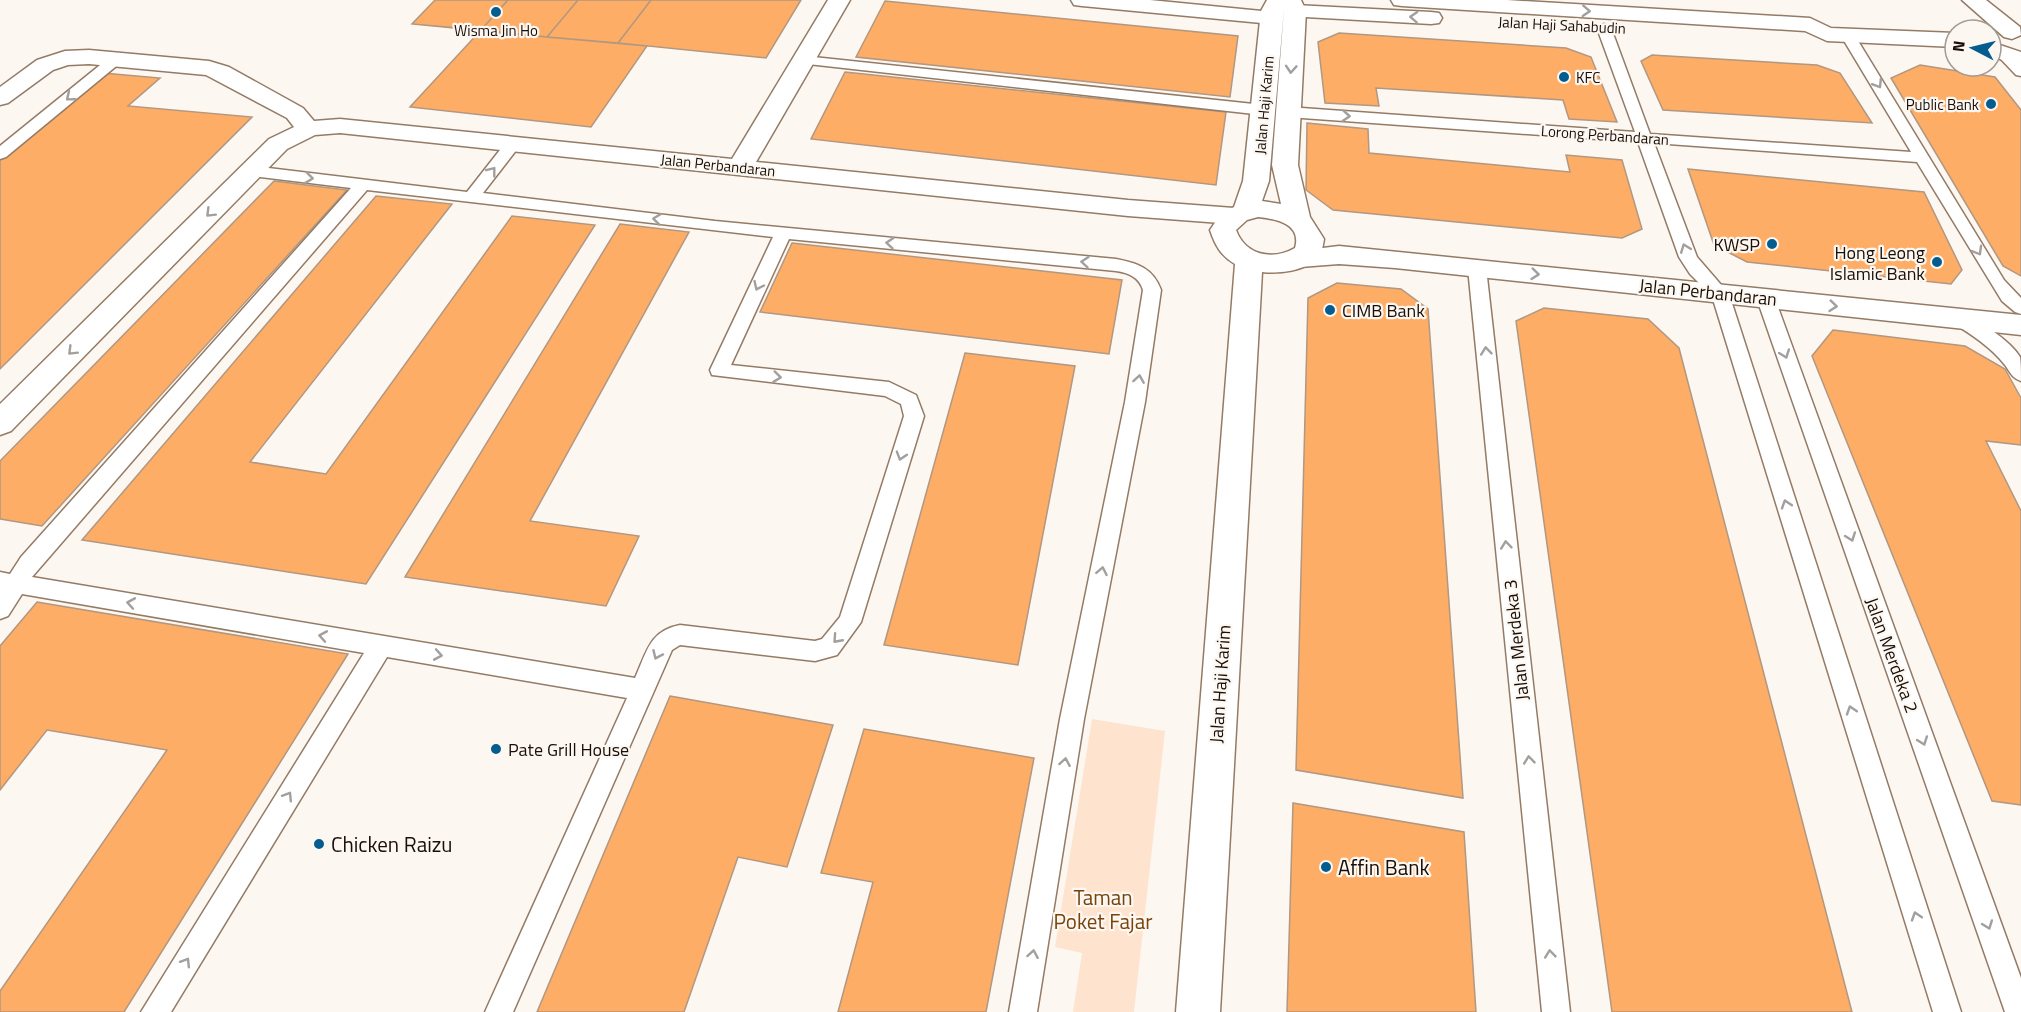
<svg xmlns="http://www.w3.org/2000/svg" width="2021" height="1012" font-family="'Titillium Web',sans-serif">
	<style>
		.green { fill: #fee4ce }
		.building { fill: #fdad65; stroke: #b29781; stroke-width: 1.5 }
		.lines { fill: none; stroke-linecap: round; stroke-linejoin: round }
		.service-casing { stroke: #947b65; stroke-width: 3 }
		.minor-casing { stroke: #947b65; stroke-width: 3 }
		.tertiary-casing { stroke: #947b65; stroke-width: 3 }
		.service { fill: #fff; fill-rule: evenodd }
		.minor { fill: #fff; fill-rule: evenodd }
		.tertiary { fill: #fff; fill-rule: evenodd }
		.oneway { stroke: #a39f9c }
		.poi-dot { fill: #045d8e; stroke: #fdf7f2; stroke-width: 2 }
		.labels { text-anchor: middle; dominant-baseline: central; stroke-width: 4.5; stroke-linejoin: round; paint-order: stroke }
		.far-street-label { font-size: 15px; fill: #190f08; stroke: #fdf7f2 }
		.far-poi-label { font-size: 15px; fill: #190f08; stroke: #fdf7f2 }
		.poi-label { font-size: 18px; fill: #190f08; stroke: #fdf7f2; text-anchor: end }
		.street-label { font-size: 18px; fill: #190f08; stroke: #fdf7f2 }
		.near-poi-label { font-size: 21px; fill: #190f08; stroke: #fdf7f2; text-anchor: start }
		.near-park-label { font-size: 21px; fill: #77440c; stroke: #fdf7f2 }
	</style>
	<rect width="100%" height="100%" fill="#fdf7f2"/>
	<path class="green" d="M1092 719 1165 731 1134 1012H1073L1082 953 1055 947Z"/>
	<path class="building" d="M435 0H578L547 37 412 24Z
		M435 0H508L481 30 412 24Z
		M578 0H651L618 43 547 37Z
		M651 0H801L766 58 618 43Z
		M885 1 1238 36 1230 97 856 57Z
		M481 30 547 37 647 46 591 127 410 107Z
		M1339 33 1566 48 1591 57 1617 122 1569 119 1563 100 1376 88 1379 106 1325 103 1318 42Z
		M1652 55 1817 65 1840 73 1872 123 1663 110 1641 61Z
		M1920 65 1995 77 2021 110V276L2003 266 1891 78Z
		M845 72 1226 112 1216 185 811 139Z
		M103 73 160 78 128 106 252 117 0 369V159Z
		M1307 123 1368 129 1369 153 1570 172 1566 155 1622 160 1642 229 1622 238 1333 210 1306 190Z
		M1688 169 1924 192 1962 270 1951 284 1747 262 1714 245Z
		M274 181 347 190 42 526 0 519V461Z
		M376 196 452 204 250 462 326 474 512 216 595 225 366 584 82 540Z
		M620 224 689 232 530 521 639 536 606 606 405 577Z
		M792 243 1122 280 1109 354 760 312Z
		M1337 283 1401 289 1428 309 1463 798 1296 770 1308 298Z
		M1544 308 1648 319 1679 348 1852 1012H1612L1516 321Z
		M1833 330 1965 346 2005 369 2021 398V445L1986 441 2021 511V805L1992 801 1812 356Z
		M965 353 1075 366 1018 665 884 645Z
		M37 602 348 654 124 1012H0V991L167 750 47 730 0 790V646Z
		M670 696 833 725 787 867 738 857 684 1012H537Z
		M864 729 1034 758 986 1012H838L873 882 821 873Z
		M1293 803 1464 832 1476 1012H1287Z"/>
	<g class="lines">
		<defs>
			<path id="service" d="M1604 24 1611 28 1650 134 1911 152 1840 34 1847 30 1852 31 2004 280 2021 298V314L2015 312 2002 301 1917 162 1654 143 1697 257 1729 294 1961 1012H1933L1712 296 1690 274 1679 257 1638 142 1288 117 1280 112 1288 107 1635 132 1597 28Z
				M2004 51 2009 52 2021 64V76L2016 75 1997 55Z
				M115 56 120 57 122 60 120 63 6 157 0 159V146L110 57Z
				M804 56 1263 105 1271 110 1263 115 799 63 797 60 799 57Z
				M513 139 521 144 483 193 715 221 1116 259C1137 263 1153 268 1161 290L1145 402 1084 719 1037 1012H1009L1060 719 1125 402 1143 290C1139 277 1129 273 1116 271L789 239 731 365 889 382 916 395 924 416 861 622 837 655 815 661 680 645 672 650 513 1012H485L627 698 387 657 171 1012H141L364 653 22 594 8 616 0 619V572L10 574 21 557 351 188 251 176 245 174 243 171 245 168 251 166 467 192 507 141ZM367 190 773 237 710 370 712 375 885 396 901 404 904 416 840 617 822 639 815 641 680 625C649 631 647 652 635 678L32 577Z
				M1477 262 1483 264 1486 268 1570 1012H1542L1468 268 1471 264Z
				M1766 293 1772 295 1775 299 2021 978V1012H2005L1757 299 1760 295Z
				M1959 313C1976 318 2011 341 2020 357 2021 363 2021 374 2021 381 2012 378 2010 372 2005 365 1991 347 1972 335 1953 323L1950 319 1953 315Z"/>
			<path id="minor" d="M828 0H850L756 162 1128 200 1234 208 1243 210 1247 216 1243 222 1234 224 1128 216 340 133 315 135 287 149 11 431 0 435V404L269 139 294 127 287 118 206 75 89 64 68 65 53 70 8 103 0 105V87L37 60 65 51 89 50 209 61 229 67 303 108 314 121 340 119 732 159Z
				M1071 0H1150L1272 12 1280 13 1283 18 1280 23 1272 24 1082 6 1074 5Z
				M1391 0H1507L1810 18 1831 28 1955 33V47L1827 41 1805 31 1402 6 1394 5Z
				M1962 0H1986L2020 27 2021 35 2012 39 2004 37Z
				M1295 5 1431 12 1439 13 1442 18 1439 23 1431 24 1287 16 1284 11 1287 6Z
				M1991 42 2021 52V66L1991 56Z
				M1339 246 2021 315V335L1395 268 1339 264 1300 267 1290 264 1286 258 1290 252Z"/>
			<path id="tertiary" d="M1267 0H1301L1306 11 1298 165 1310 217 1324 239C1323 245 1322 253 1318 257 1306 271 1279 274 1262 272L1220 1012H1176L1235 264C1221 256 1215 245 1210 230L1220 215 1234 207 1243 181 1261 11ZM1284 9 1272 165 1281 204 1262 201 1269 181ZM1258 217C1277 219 1302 224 1295 248 1272 261 1245 255 1236 230L1247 220Z"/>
		</defs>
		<use href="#service" class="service-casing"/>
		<use href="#minor" class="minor-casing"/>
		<use href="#tertiary" class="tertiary-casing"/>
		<use href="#service" class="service"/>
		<use href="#minor" class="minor"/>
		<use href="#tertiary" class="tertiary"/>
	</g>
	<defs><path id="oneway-chevron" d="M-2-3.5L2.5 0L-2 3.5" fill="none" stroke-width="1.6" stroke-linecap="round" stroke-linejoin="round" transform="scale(1.5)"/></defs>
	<g class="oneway">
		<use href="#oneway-chevron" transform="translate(1586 11) rotate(3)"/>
		<use href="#oneway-chevron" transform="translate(1414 17) rotate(-177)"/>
		<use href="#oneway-chevron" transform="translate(1291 69) rotate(94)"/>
		<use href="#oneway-chevron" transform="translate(1878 84) rotate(58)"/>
		<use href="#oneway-chevron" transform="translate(70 97) rotate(141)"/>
		<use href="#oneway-chevron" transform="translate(1346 116) rotate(4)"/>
		<use href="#oneway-chevron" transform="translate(492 171) rotate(-52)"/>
		<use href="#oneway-chevron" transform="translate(309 178) rotate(7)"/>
		<use href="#oneway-chevron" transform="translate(210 213) rotate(135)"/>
		<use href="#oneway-chevron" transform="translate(657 219) rotate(-173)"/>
		<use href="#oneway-chevron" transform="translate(890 243) rotate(-175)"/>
		<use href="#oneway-chevron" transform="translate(1685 248) rotate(-111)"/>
		<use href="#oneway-chevron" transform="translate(1978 251) rotate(60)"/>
		<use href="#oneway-chevron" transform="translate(1085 262) rotate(-175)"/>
		<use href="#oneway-chevron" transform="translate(1535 274) rotate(6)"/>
		<use href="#oneway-chevron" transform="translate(758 286) rotate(115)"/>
		<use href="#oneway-chevron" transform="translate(1833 306) rotate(6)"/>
		<use href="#oneway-chevron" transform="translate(72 351) rotate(135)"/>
		<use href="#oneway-chevron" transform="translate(1486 351) rotate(-96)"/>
		<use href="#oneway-chevron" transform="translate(1785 354) rotate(70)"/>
		<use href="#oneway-chevron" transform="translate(777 377) rotate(7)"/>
		<use href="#oneway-chevron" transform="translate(1139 379) rotate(-81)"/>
		<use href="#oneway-chevron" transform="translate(901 456) rotate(107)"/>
		<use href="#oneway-chevron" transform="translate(1786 504) rotate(-108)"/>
		<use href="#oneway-chevron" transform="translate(1851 537) rotate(70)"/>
		<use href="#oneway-chevron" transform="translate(1506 545) rotate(-96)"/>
		<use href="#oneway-chevron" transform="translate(1102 571) rotate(-79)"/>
		<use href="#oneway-chevron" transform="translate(131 603) rotate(-170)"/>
		<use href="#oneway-chevron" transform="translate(323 636) rotate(-170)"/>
		<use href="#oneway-chevron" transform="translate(837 639) rotate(132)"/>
		<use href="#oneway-chevron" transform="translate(438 655) rotate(10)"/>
		<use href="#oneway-chevron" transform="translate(657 655) rotate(114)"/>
		<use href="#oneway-chevron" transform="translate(1851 710) rotate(-108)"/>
		<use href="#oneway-chevron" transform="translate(1923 741) rotate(70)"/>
		<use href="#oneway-chevron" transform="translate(1529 760) rotate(-96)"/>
		<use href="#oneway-chevron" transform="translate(1065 762) rotate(-80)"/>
		<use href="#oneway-chevron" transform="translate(288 796) rotate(-58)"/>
		<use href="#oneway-chevron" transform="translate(1916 916) rotate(-108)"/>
		<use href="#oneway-chevron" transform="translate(1988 925) rotate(70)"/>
		<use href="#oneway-chevron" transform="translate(1033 954) rotate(-80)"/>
		<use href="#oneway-chevron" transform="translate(1550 954) rotate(-96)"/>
		<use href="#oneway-chevron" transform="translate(186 962) rotate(-58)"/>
	</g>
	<g class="poi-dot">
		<circle cx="496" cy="12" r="6"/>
		<circle cx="1564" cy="77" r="6"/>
		<circle cx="1991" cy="104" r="6"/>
		<circle cx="1772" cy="244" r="6"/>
		<circle cx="1937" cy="262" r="6"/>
		<circle cx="1330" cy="310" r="6"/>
		<circle cx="496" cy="749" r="6"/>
		<circle cx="319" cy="844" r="6"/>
		<circle cx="1326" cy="867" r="6"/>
	</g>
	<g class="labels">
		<g class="far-street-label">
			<text transform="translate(1562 25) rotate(3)">Jalan Haji Sahabudin</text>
			<text transform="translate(1264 105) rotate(-85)">Jalan Haji Karim</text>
			<text transform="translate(1605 135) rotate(4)">Lorong Perbandaran</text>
			<text transform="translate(718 165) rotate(6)">Jalan Perbandaran</text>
		</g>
		<g class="far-poi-label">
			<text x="496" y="30">Wisma Jin Ho</text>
			<text x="1576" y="77" text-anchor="start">KFC</text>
			<text x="1979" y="104" text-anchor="end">Public Bank</text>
		</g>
		<g class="poi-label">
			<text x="1760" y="244">KWSP</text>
			<text x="1925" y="252">Hong Leong<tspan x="1925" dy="21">Islamic Bank</tspan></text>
			<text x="1342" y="310" text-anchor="start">CIMB Bank</text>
			<text x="508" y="749" text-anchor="start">Pate Grill House</text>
		</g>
		<g class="street-label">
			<text transform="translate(1708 292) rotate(6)">Jalan Perbandaran</text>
			<text transform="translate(1516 640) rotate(-96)">Jalan Merdeka 3</text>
			<text transform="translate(1892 655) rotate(70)">Jalan Merdeka 2</text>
			<text transform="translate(1220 684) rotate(-86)">Jalan Haji Karim</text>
		</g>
		<g class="near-poi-label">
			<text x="331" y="844">Chicken Raizu</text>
			<text x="1338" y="867">Affin Bank</text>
		</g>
		<g class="near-park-label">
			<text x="1103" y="897">Taman<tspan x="1103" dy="24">Poket Fajar</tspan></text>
		</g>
	</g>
	<g transform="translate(1973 48) rotate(277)"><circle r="28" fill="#fdf7f2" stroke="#a29a94" stroke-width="1.5"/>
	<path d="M0-4.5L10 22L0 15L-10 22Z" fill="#045d8e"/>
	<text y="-9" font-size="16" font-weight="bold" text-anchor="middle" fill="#190f08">N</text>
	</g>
</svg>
